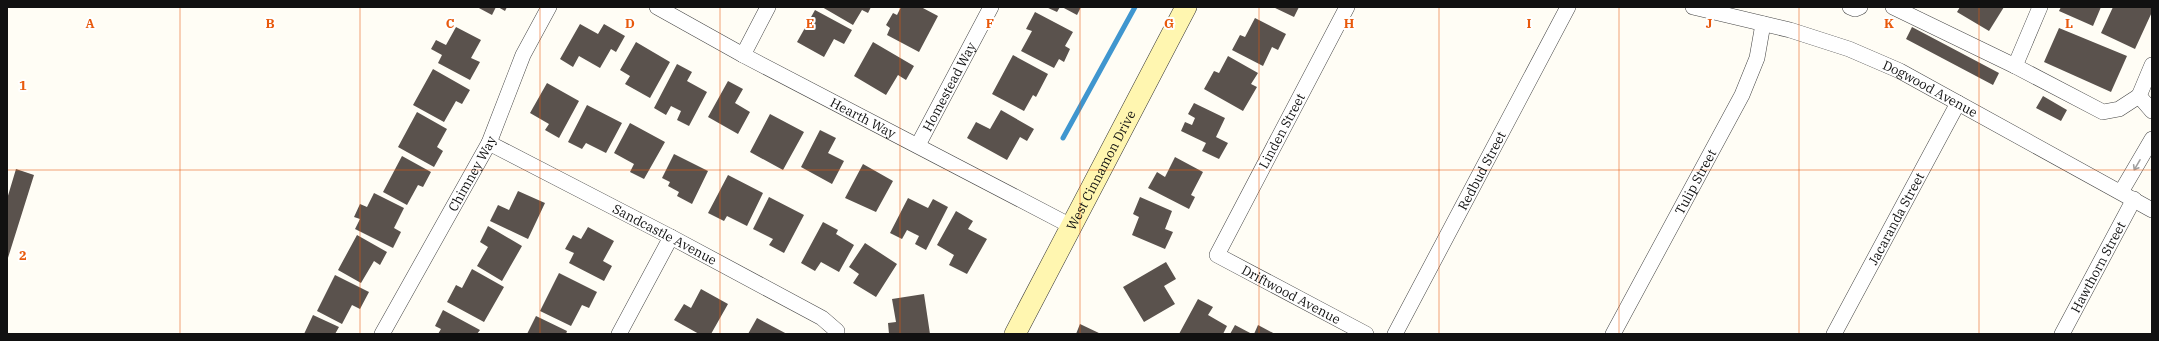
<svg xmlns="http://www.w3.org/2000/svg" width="2159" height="341" font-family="'IBM Plex Serif',serif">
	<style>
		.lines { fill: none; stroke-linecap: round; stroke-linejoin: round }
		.stream { stroke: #3f96cf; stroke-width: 5 }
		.building { fill: #5a524d }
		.minor-casing { stroke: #444; stroke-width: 16 }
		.secondary-casing { stroke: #333; stroke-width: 22 }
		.minor { stroke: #fff; stroke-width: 15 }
		.secondary { stroke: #fff6b0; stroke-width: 21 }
		.oneway { stroke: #a0a0a0 }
		.grid { fill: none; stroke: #e8590c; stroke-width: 1; stroke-opacity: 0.55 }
		.labels { text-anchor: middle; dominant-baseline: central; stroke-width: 4; stroke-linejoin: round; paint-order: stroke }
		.street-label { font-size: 13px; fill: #111; stroke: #fff }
		.grid-label { font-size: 13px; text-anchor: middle; font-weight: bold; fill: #e8590c; stroke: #fff; stroke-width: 4; stroke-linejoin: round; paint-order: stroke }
	</style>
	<rect width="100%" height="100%" fill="#fffdf5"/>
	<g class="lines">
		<path class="stream" d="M1063 138 1135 7"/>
	</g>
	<path class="building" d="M477 7H496L492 15Z
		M498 7H507L505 11Z
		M822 7H871L868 13 862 10 853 25Z
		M901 7H921L938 16 919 52 887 35 890 28 886 25 893 13 897 15Z
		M1046 7H1060L1057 12Z
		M1062 7H1081L1077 15Z
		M1273 7H1299L1294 17Z
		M1960 7H2004L1989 31 1957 12Z
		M2061 7H2101L2093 26 2059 11Z
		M2113 7H2152V12L2135 49 2101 33Z
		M815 10 852 30 844 44 834 39 824 57 797 42Z
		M1035 12 1073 32 1065 46 1070 49 1064 62 1059 59 1054 68 1021 51 1032 31 1026 29Z
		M1255 18 1286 34 1278 50 1272 47 1263 66 1232 50 1240 35 1245 37Z
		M580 24 598 34 604 24 625 36 616 52 611 49 600 68 579 56 573 67 560 59Z
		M456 27 481 40 471 58 480 62 470 80 438 63 442 55 431 49 436 40 446 45Z
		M1912 27 1999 73 1993 85 1906 39Z
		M2059 28 2127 56 2111 92 2044 62Z
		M636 42 670 62 650 98 625 84 630 76 620 70Z
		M873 42 914 66 906 80 898 75 886 95 854 76Z
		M1013 55 1048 74 1036 97 1033 95 1024 111 992 94Z
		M1228 56 1258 73 1251 84 1257 87 1243 111 1204 89 1214 71 1219 73Z
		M677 64 692 72 687 81 707 92 689 126 677 120 681 111 671 106 666 115 654 108Z
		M433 69 470 90 462 104 456 101 444 122 413 105Z
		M728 81 743 89 735 103 750 112 738 134 708 117Z
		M547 83 579 101 559 138 545 130 549 124 530 113Z
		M2043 96 2067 110 2061 121 2036 108Z
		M1194 103 1225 118 1216 137 1228 143 1219 159 1202 151 1206 143 1181 131 1185 122 1192 125 1195 118 1188 114Z
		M587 105 622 123 606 153 586 143 582 149 568 142Z
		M1001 110 1034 129 1027 141 1020 137 1007 160 967 138 976 122 990 129Z
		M417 112 447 129 437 147 443 151 434 167 398 147Z
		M770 114 804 132 783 170 750 152Z
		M630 123 665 142 644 179 630 172 634 164 614 153Z
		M820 130 836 138 828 153 844 161 832 184 801 167Z
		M674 154 708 171 692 204 677 196 679 192 668 186 670 182 662 178Z
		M402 156 431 172 423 187 418 185 407 205 383 192Z
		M1175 157 1203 172 1191 195 1195 197 1189 209 1148 188 1157 172 1165 177Z
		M863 164 893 181 876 212 845 198Z
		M16 169 34 175 7 261V199Z
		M728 175 763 193 747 226 727 216 724 221 708 213Z
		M518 191 545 203 528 239 490 221 498 205 509 210Z
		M374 193 404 208 394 228 401 232 393 248 355 229 360 219 354 217 360 204 367 207Z
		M769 197 804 215 784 253 769 245 773 239 753 229Z
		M1140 197 1172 211 1165 229 1173 232 1165 249 1132 235 1139 217 1133 214Z
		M908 198 928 208 933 199 948 207 926 250 915 244 919 236 907 230 902 239 890 233Z
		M956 211 973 221 968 229 987 239 967 274 949 265 954 255 937 245Z
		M823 222 838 230 836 234 854 245 839 272 821 262 815 271 801 263Z
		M488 226 522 246 502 281 477 266 488 247 480 242Z
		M588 227 614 241 603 261 612 266 604 281 569 263 574 253 565 249 573 235 581 239Z
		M357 235 387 252 380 265 374 261 361 283 338 270Z
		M865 243 897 264 876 297 853 283 859 274 849 267Z
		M1166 262 1176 279 1164 286 1175 304 1144 322 1123 287Z
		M472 269 504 287 484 322 447 302 456 285 462 288Z
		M559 273 597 292 589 308 582 305 571 326 540 311Z
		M335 275 369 292 360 309 352 305 342 324 317 311Z
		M701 289 728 304 711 334H699L674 320 684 304 691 308Z
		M924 294 930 334H889L888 323 896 322 892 299Z
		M1198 299 1213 307 1208 315 1227 326 1223 334H1179Z
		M443 310 480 330 477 334H438L441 329 435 326Z
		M313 315 339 327 335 334H304Z
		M536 316 567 331 566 334H527Z
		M757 318 787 334H748Z
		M1080 324 1101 334H1076Z
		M1235 325 1252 334H1230Z
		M1258 325 1275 334H1254Z"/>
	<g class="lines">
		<defs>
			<g id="minor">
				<path id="s1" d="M657 7 743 55 1071 226"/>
				<path id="s2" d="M1347 7 1217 255 1366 334"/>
				<path id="s3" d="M1693 7 1790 30 1849 49 1900 71 2152 210"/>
				<path d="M1850 7 1855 9 1860 7"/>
				<path d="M1893 7 2015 66 2040 7"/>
				<path d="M743 55 768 7"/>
				<path d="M2152 65 2139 96 2152 111"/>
				<path d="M2015 66 2103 112 2119 109 2139 96"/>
				<path id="s4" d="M489 143 671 237 822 318 837 331V334"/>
				<path id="s5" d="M918 145 991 7"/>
				<path d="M2121 192 2152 139"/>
				<path id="s6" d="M382 334 489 143 523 55 549 7"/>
				<path d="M619 334 671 237"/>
				<path id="s7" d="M1395 334 1568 7"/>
				<path id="s8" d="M1613 334 1742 95 1757 58 1763 24"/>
				<path id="s9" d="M1834 334 1958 103"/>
				<path id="s10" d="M2062 334 2134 199"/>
			</g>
			<g id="secondary">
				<path id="s11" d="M1015 334 1186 7"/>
			</g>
		</defs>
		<use href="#minor" class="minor-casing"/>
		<use href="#secondary" class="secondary-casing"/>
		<use href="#minor" class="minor"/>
		<use href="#secondary" class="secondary"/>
	</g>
	<defs><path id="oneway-shaft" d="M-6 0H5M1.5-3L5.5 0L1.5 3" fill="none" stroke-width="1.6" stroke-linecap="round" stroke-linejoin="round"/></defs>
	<use class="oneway" href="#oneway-shaft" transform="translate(2137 165) rotate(120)"/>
	<path class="grid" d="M180 7V334M360 7V334M540 7V334M720 7V334M900 7V334M1080 7V334M1259 7V334M1439 7V334M1619 7V334M1799 7V334M1979 7V334M7 170H2152"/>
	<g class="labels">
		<g class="street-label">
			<text stroke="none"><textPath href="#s5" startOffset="66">Homestead Way</textPath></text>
			<text stroke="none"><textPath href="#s3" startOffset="252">Dogwood Avenue</textPath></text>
			<text stroke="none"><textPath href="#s1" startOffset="234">Hearth Way</textPath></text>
			<text transform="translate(1282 131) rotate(-62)">Linden Street</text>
			<text stroke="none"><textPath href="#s11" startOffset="185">West Cinnamon Drive</textPath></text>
			<text stroke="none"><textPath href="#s7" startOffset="185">Redbud Street</textPath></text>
			<text stroke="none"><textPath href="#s6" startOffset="184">Chimney Way</textPath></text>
			<text stroke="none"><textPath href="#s8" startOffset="173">Tulip Street</textPath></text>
			<text stroke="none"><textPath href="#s9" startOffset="131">Jacaranda Street</textPath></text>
			<text stroke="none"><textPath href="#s4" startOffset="198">Sandcastle Avenue</textPath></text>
			<text stroke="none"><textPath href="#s10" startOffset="76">Hawthorn Street</textPath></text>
			<text stroke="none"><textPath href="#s2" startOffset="364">Driftwood Avenue</textPath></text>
		</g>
	</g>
	<g class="grid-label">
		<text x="90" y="28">A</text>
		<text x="270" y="28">B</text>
		<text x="450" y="28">C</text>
		<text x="630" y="28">D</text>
		<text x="810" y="28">E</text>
		<text x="990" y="28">F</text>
		<text x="1169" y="28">G</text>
		<text x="1349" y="28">H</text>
		<text x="1529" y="28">I</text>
		<text x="1709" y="28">J</text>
		<text x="1889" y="28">K</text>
		<text x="2069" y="28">L</text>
		<text x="23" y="90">1</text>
		<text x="23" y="260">2</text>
	</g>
	<rect width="2159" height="341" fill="none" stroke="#111111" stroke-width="16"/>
</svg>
